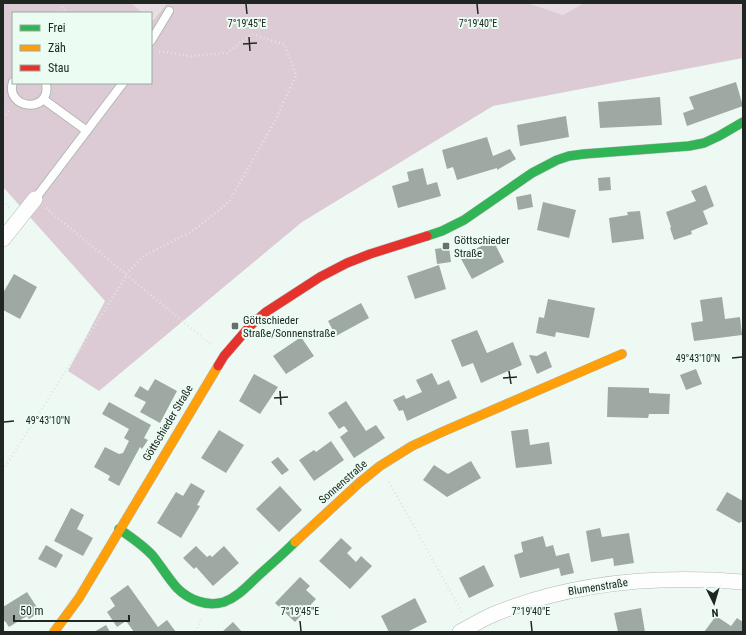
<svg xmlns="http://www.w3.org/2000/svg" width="746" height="635" font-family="'Roboto Condensed',sans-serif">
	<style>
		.green { fill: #e7dce1 }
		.forest { fill: #dccbd4 }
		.building { fill: #9ea9a3 }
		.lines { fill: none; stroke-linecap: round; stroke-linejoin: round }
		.lane-casing { stroke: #b1b8b4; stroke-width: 10 }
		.street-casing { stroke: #b1b8b4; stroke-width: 16 }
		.fast-casing { stroke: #b1b8b4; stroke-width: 10 }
		.slow-casing { stroke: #b1b8b4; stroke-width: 10 }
		.jam-casing { stroke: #b1b8b4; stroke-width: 10 }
		.path { stroke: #e2e5e3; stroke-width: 2.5; stroke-dasharray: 1 3; stroke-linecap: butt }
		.lane { stroke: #fdfefd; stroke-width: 8 }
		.street { stroke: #fdfefd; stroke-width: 15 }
		.fast { stroke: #30b455; stroke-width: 9 }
		.slow { stroke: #ff9f0a; stroke-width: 9 }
		.jam { stroke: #e5322d; stroke-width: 9 }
		.ticks { fill: none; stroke: #202723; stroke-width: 1.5 }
		.poi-dot { fill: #68706c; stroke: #ebfdf3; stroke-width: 1.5 }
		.labels { text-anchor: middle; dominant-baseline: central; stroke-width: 4; stroke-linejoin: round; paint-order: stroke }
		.poi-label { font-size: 11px; fill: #202723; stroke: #ebfdf3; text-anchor: start }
		.street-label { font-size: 11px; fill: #202723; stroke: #ebfdf3 }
		.ticks-label { font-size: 10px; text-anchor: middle; fill: #202723; stroke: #ebfdf3; stroke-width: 4; stroke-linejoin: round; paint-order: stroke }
	</style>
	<rect width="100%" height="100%" fill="#eff9f4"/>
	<path class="green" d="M131 3H167L152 20 151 19V13H143Z
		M528 3H584L563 15Z"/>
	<path class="forest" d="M3 3H131L143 13H13V83H151V19L153 20 167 3H528L563 15 584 3H743V58L493 106 302 222 99 391 68 371 105 301 3 187Z"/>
	<path class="building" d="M736 82 743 106 687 126 683 113 694 109 689 97Z
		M660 97 662 125 600 128 598 102Z
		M566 116 569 137 520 146 517 125Z
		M487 137 493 156 510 149 516 159 497 170V168L457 180 453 167 447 169 442 150Z
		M423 168 427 185 437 182 441 196 398 208 392 186 409 181 407 172Z
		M610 177 611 190 599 191 598 178Z
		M706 185 714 206 703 211 708 224 691 231 692 234 674 240 670 228 671 227 666 212 696 201 691 191Z
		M531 194 533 207 518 210 516 197Z
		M543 202 576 210 569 238 537 230Z
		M640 211 644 239 612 243 609 218 628 215 627 212Z
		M493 240 504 262 472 279 460 257Z
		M449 247 451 262 437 264 435 249Z
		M439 265 446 289 415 299 407 276Z
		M14 274 37 287 20 319 3 310V293Z
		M722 297 725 319 740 317 742 335 694 341 691 323 703 321 700 300Z
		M548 299 595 308 589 338 556 332 555 337 536 333 539 317 544 318Z
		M361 303 369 318 336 336 328 321Z
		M477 330 487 353 513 342 522 365 481 383 473 363 462 367 451 340Z
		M301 337 314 356 286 374 273 356Z
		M546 351 552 367 537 374 529 355 537 356Z
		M696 369 702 384 686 390 680 375Z
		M432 373 438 385 449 380 457 398 407 421 403 410 399 411 393 400 404 395 406 399 422 392 416 380Z
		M254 374 278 387 260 414 239 401Z
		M155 379 177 391 160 423 140 412 146 402 134 396 140 386 148 391Z
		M608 387 649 388V393L670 394 669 414H649L648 418 607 417Z
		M346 401 366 431 376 425 385 438 354 458 340 437 348 431 344 426 339 429 328 413Z
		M109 402 151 425 144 438 148 440 142 449 140 447 119 486 108 480 110 476 94 467 105 447 119 454 123 453 129 441 124 438 129 429 102 414Z
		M528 429 530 445 549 442 552 464 516 468 511 431Z
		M219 430 244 445 226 473 201 458Z
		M331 441 344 460 314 481 299 460 314 450 316 452Z
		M278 457 289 470 282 475 271 462Z
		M471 461 481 478 447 497 423 480 434 465 448 474Z
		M191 483 205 491 197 505 200 506 181 538 157 523 176 492 183 496Z
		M280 486 302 510 279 532 256 509Z
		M727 492 743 501V521L739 523 716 510Z
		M71 508 84 515 77 529 93 538 83 556 54 541Z
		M600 528 602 537 629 533 634 563 614 566 613 558 591 562 586 531Z
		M543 536 546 547 553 545 556 556 569 553 574 573 561 576 559 568 520 578 514 555 523 552 521 542Z
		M341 538 352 548 347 553 356 562 361 556 372 566 350 589 319 561Z
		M46 545 63 555 56 568 38 559Z
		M196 546 207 557 210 555 212 557 224 546 239 563 213 586 196 567 194 569 183 558Z
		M484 565 494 586 469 598 459 578Z
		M300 577 310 586 306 590 316 599 295 622 275 603Z
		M128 585 158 627 167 620 176 632H134L126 621 117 627 107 612 115 606 110 598Z
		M27 592 40 612 29 619 27 616 9 627 5 621 3 622V607Z
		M415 598 427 622 407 632H389L381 616Z
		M641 608 645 632H618L614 613Z
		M716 616 731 626 737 618 743 622V632H704Z
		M233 622 242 632H222Z
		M106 625 110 632H94L99 629Z"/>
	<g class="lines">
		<defs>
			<path id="lane" d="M151 41 169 11
				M13 82C4 109 52 115 46 83
				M43 99 87 131
				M35 199 123 83"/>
			<path id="street" d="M3 239 35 199
				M460 632C471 626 481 620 492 615 571 582 658 575 743 582"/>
			<path id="fast" d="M427 236 442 231 464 220 532 173 557 160 569 156 584 154 689 146 704 143 719 136 743 122
				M119 529C131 537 143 545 153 556 161 566 168 578 177 588 189 600 207 607 224 602 238 597 248 585 258 576 270 565 283 554 295 542"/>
			<path id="slow" d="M295 542 359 483 380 466 412 446 442 432 622 354
				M54 632 79 598 218 366"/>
			<path id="jam" d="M218 366 224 356 250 326 266 312 320 277 347 263 370 254 427 236"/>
		</defs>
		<use href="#lane" class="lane-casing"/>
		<use href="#street" class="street-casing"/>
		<use href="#fast" class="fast-casing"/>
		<use href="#slow" class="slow-casing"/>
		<use href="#jam" class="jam-casing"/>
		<path class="path" d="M60 3 66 13
			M3 118 11 109
			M3 201 10 208
			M46 208 210 344
			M126 274 142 257 194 230 229 202 276 119 296 75 285 45 252 34 227 53 191 56 157 51
			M3 470 127 275
			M389 482 463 614
			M196 632 201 619"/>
		<use href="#lane" class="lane"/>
		<use href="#street" class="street"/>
		<use href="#fast" class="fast"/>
		<use href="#slow" class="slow"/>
		<use href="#jam" class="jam"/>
	</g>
	<path class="ticks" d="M246 4 247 14M477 4 478 14M249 37 250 51M243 44 257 43M732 358 742 357M509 371 511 384M503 378 517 377M280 391 281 405M274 398 288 397M4 422 14 421M300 621 301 631M531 621 532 631"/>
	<g class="poi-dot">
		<rect x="442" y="242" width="8" height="8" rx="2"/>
		<rect x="231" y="322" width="8" height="8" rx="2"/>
	</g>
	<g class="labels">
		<g class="poi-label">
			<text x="454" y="240">Göttschieder<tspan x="454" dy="13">Straße</tspan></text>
			<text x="243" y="320">Göttschieder<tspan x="243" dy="13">Straße/Sonnenstraße</tspan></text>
		</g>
		<g class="street-label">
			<text transform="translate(168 423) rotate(-59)">Göttschieder Straße</text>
			<text transform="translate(343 482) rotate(-41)">Sonnenstraße</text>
			<text transform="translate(598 587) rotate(-9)">Blumenstraße</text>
		</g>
	</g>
	<g class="ticks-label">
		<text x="247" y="27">7°19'45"E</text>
		<text x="478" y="27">7°19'40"E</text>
		<text x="698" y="362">49°43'10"N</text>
		<text x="48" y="424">49°43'10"N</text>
		<text x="300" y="615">7°19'45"E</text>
		<text x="531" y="615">7°19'40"E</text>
	</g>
	<rect width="746" height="635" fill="none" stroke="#202723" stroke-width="8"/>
	<rect x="12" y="12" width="140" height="72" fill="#ebfdf3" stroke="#9aa7a0"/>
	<rect x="20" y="25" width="20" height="6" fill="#30b455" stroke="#9aa7a0"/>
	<text x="48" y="32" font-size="12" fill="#202723">Frei</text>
	<rect x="20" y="45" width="20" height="6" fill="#ff9f0a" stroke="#9aa7a0"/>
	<text x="48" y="52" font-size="12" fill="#202723">Zäh</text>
	<rect x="20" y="65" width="20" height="6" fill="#e5322d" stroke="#9aa7a0"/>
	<text x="48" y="72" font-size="12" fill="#202723">Stau</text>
	<g transform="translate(714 603) rotate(175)" stroke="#ebfdf3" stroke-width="3" paint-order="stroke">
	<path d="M0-3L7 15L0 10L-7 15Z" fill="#202723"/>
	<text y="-6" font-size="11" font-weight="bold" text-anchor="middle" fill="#202723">N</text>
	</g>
	<path d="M14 615v6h115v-6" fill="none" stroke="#202723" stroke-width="2"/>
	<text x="20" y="615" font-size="12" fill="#202723" stroke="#ebfdf3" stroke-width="3" paint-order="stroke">50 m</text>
</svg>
